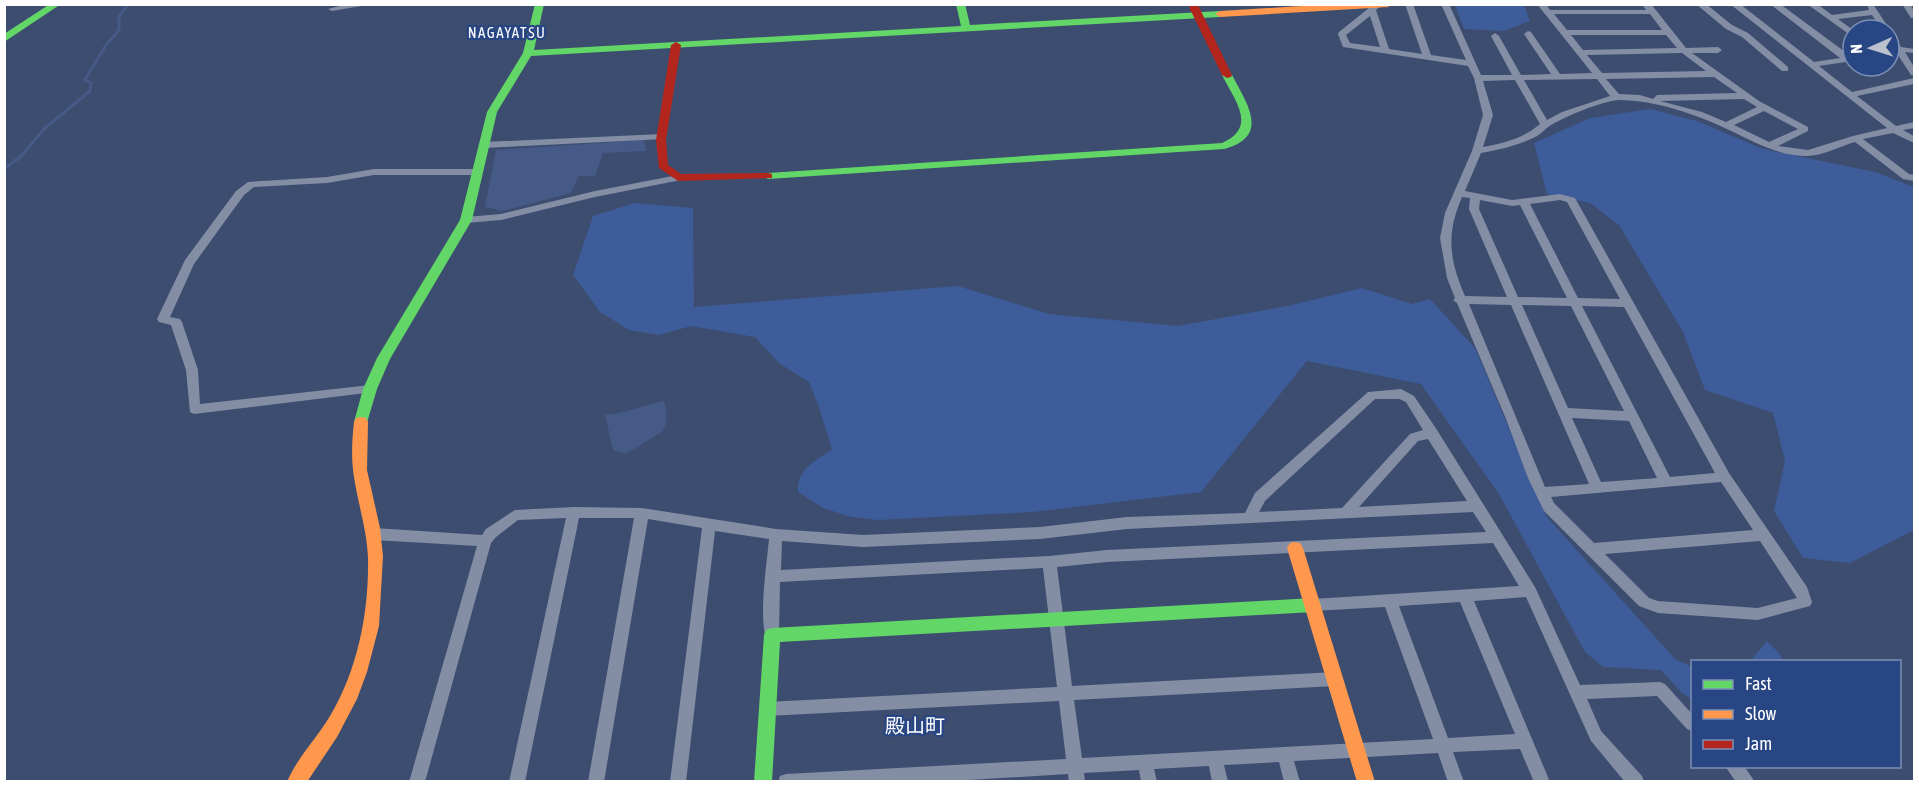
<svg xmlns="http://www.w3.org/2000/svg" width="1919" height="786" font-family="'Asap Condensed','Noto Sans JP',sans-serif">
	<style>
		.green { fill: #3d5c99 }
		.water { fill: #455a87 }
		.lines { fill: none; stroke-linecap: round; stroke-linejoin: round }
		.stream { stroke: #455a87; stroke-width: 3 }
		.street { fill: #838ea5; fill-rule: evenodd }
		.fast { fill: #63d668; fill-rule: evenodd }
		.slow { fill: #ff974d; fill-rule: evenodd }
		.jam { fill: #b3261e; fill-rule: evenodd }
		.labels { text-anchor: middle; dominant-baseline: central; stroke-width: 4.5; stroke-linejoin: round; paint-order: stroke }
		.far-quarter-label { font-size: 15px; letter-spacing: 1.5px; fill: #fff; stroke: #284684 }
		.near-neighbourhood-label { font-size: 20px; fill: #fff; stroke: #284684 }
	</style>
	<rect width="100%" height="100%" fill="#3d4d6f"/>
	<path class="green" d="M1455 5H1524L1530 21 1504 31 1464 29Z
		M1650 109 1697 121 1763 149 1875 172 1914 187V530L1850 563 1803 558 1774 511 1785 461 1773 413 1705 390 1683 332 1619 225 1590 203 1547 194 1534 143 1590 118Z
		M635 203 693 208 694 307 958 286 1049 314 1178 326 1287 306 1362 288 1412 304 1430 299 1475 348 1546 516 1675 659 1692 667V699L1682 693 1661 670 1603 667 1585 652 1499 494 1421 384 1307 361 1201 492 1033 512 878 520 851 517 823 508 798 492C796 471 815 460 832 450L819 407 809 382 779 363 755 337 691 326 659 335 629 330 600 312 573 275 593 216Z
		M1767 641 1780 654 1782 661H1750Z"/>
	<path class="water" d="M644 140 646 151 603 153 595 176H579L571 193 502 211 485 207 496 150Z
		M664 401C667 412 668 421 663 431L626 454 613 450 605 415C626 413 643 406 664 401Z"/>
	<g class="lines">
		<path class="stream" d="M4 169 20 157 45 128 90 91 91 83 85 80 106 45 119 30V17L128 4"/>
		<path class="street" d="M347 4H373L332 11 328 9Z
			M1374 4 1382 5 1376 10 1389 49 1422 54 1405 4H1413L1431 55 1466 60 1441 4H1449L1481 75H1512L1491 36 1495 33 1499 36 1521 75 1551 74 1524 34 1528 31 1531 32 1560 74 1592 73 1537 4H1546L1550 10H1646L1642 4H1651L1686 48 1718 47 1722 50 1718 53H1692L1759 101 1808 127V131L1778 146 1808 150 1853 136 1887 128 1730 4H1740L1814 62 1840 58 1770 4H1780L1852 57V61L1819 66 1852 92 1914 78V84L1857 96 1896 126 1914 122V128L1903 130 1914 136V143L1893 133 1863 139 1909 174 1914 175V181L1903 179 1855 142C1840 146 1822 156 1807 156 1778 156 1755 142 1729 130 1699 115 1654 100 1620 100 1604 100 1561 118 1548 127 1543 131 1539 136 1533 138 1516 146 1499 150 1481 153L1465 191 1512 200 1560 194 1575 198 1729 473 1807 587 1812 602 1810 606 1758 620 1658 613 1639 606 1544 511 1528 478 1506 419 1457 303 1453 300 1455 298 1447 278 1440 238 1445 213 1472 151 1483 115 1474 78 1468 66 1343 47 1338 34 1339 32ZM1554 14H1650L1662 30H1567ZM1370 16 1380 47 1350 43 1346 35ZM1571 35H1666L1677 48 1583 50ZM1682 53 1706 71 1602 73 1587 55ZM1714 77 1737 93 1657 95 1653 99 1640 95 1619 94 1606 79ZM1597 79 1610 96 1562 112 1547 120 1524 80ZM1515 80 1540 124C1524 138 1504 143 1483 147L1493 115 1483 81ZM1744 99 1757 107 1726 122 1702 112 1660 101ZM1764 111 1798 129 1769 142 1734 125ZM1462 197 1470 198 1469 209 1507 297 1465 296C1449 259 1446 234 1462 197ZM1480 200 1512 206 1520 205 1567 298 1518 297 1479 209ZM1560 200 1567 202 1620 299 1578 298 1530 204ZM1469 304 1511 305 1589 484 1545 487ZM1522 305 1571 306 1624 411 1568 408ZM1582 306 1624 307 1715 473 1670 477ZM1572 418 1629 421 1657 478 1601 482ZM1721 482 1753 530 1594 543 1554 503 1551 497ZM1760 541 1797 598 1758 608 1658 601 1649 598 1605 554Z
			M1696 4H1706L1732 25 1748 33 1788 67V71H1782L1742 37 1726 29Z
			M1807 4H1817L1832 15 1869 10 1867 4H1873L1890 30 1889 32H1892L1901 47 1914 49V53L1905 52 1914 67V76L1911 75 1896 52 1889 54V48H1893L1889 41V30H1882L1872 15 1838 19 1853 30V37Z
			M1902 4H1910L1914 11V18H1911Z
			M662 134 667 137 665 139 483 148 478 145 483 142Z
			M374 169H477L482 172 477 175H374L327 183 254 187 244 195 194 264 170 317 180 319 182 322 198 370 200 404 370 385 374 386 376 389 374 392 194 414 190 412 186 370 171 325 159 322 157 319 185 260 236 191 248 182 327 177Z
			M678 175 681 176V180L595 197 501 220 466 223 461 220 466 217 501 214 595 191Z
			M1401 389 1414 396 1437 430 1535 587 1580 685 1660 682 1665 684 1692 714V731L1687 729 1657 696 1587 699 1601 731 1642 776 1644 782H1625L1591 741 1526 597 1474 601 1550 782H1534L1520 749 1453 752 1464 782H1448L1438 753 1294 761 1300 782H1284L1279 762 1224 765 1228 782H1212L1209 766 1154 769 1157 782H1141L1139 770 1084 773 1085 782H1069L1068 774 935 782H778L780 776 786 774 1066 759 1059 701 767 716 762 714 759 709 762 704 767 702 1057 687 1043 568 780 582 779 635 777 640 772 641 767 640C758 621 767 562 769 539L715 531 686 782H670L702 528 648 519 604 782H588L634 518H579L525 782H509L566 518 518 520 496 537 491 543 425 782H409L477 546 374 540 369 538 367 534 369 530 374 528 482 535 486 529 515 510 574 507 642 508 776 529 863 535 1040 527 1127 517 1245 513 1255 493 1368 392ZM1375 399H1399L1406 402 1423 430 1410 434 1342 508 1259 512 1265 501ZM1428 439 1467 501 1359 507 1418 441ZM1473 512 1486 532 1107 550 1049 556 781 570 782 541 863 547 1040 539 1127 529ZM1493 543 1519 586 1313 599 1308 601 1306 605 1308 609 1313 611 1385 607 1433 739 1082 758 1074 700 1335 686 1340 684 1342 679 1340 674 1335 672 1072 686 1057 567 1107 562ZM1460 602 1515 734 1448 738 1399 606Z
			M1725 766H1744L1755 782H1736Z"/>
		<path class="fast" d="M50 4H61L4 42V34Z
			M535 4H544L534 50 961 26 956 4H965L970 25 1220 11 1225 14 1220 17 531 56 497 112 472 220 390 359 377 389 366 426H356L354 422 363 389 377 358 460 220 487 112 523 53Z
			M1227 72 1232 75C1247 104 1271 136 1224 149L768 179 762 176 768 173 1222 143C1258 127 1235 101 1222 75Z
			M1313 598 1319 600 1321 605 1319 610 1313 612 780 642 772 782H754L764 635 766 630 772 628Z"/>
		<path class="slow" d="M1333 4H1392L1388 7 1220 17 1215 14 1220 11Z
			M361 417 366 418 368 422 367 470 380 528 383 556 379 626 367 672 357 699 337 737 307 782H287C297 758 317 738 330 716 358 669 369 612 368 558 367 530 358 504 354 477 351 459 352 440 354 422L356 418Z
			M1295 542 1300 543 1303 548 1375 782H1357L1287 548 1290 543Z"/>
		<path class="jam" d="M1195 4 1199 7 1232 75 1231 77 1227 78 1222 75 1189 7Z
			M676 42 681 45 666 140 668 165 681 174 768 173 772 174V178L678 181 659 168 656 140 671 45Z"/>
	</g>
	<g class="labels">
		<g class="far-quarter-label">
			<text x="507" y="32">NAGAYATSU</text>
		</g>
		<g class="near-neighbourhood-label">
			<text x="915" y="725">殿山町</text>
		</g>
	</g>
	<rect width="1919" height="786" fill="none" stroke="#ffffff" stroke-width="12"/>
	<rect x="1691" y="660" width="210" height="108" fill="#284684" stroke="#7e90b5" stroke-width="1.5"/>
	<rect x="1703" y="680" width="30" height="9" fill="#63d668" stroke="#7e90b5" stroke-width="1.5"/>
	<text x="1745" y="690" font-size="18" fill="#ffffff">Fast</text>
	<rect x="1703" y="710" width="30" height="9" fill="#ff974d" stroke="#7e90b5" stroke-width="1.5"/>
	<text x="1745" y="720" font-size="18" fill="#ffffff">Slow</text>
	<rect x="1703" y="740" width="30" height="9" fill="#b3261e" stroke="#7e90b5" stroke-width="1.5"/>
	<text x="1745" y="750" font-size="18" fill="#ffffff">Jam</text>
	<g transform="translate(1871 48) rotate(267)"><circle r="28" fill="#284684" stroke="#7e90b5" stroke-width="1.5"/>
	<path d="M0-4.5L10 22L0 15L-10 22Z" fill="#bbc1cd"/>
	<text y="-9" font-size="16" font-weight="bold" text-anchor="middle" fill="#ffffff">N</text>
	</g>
</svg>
